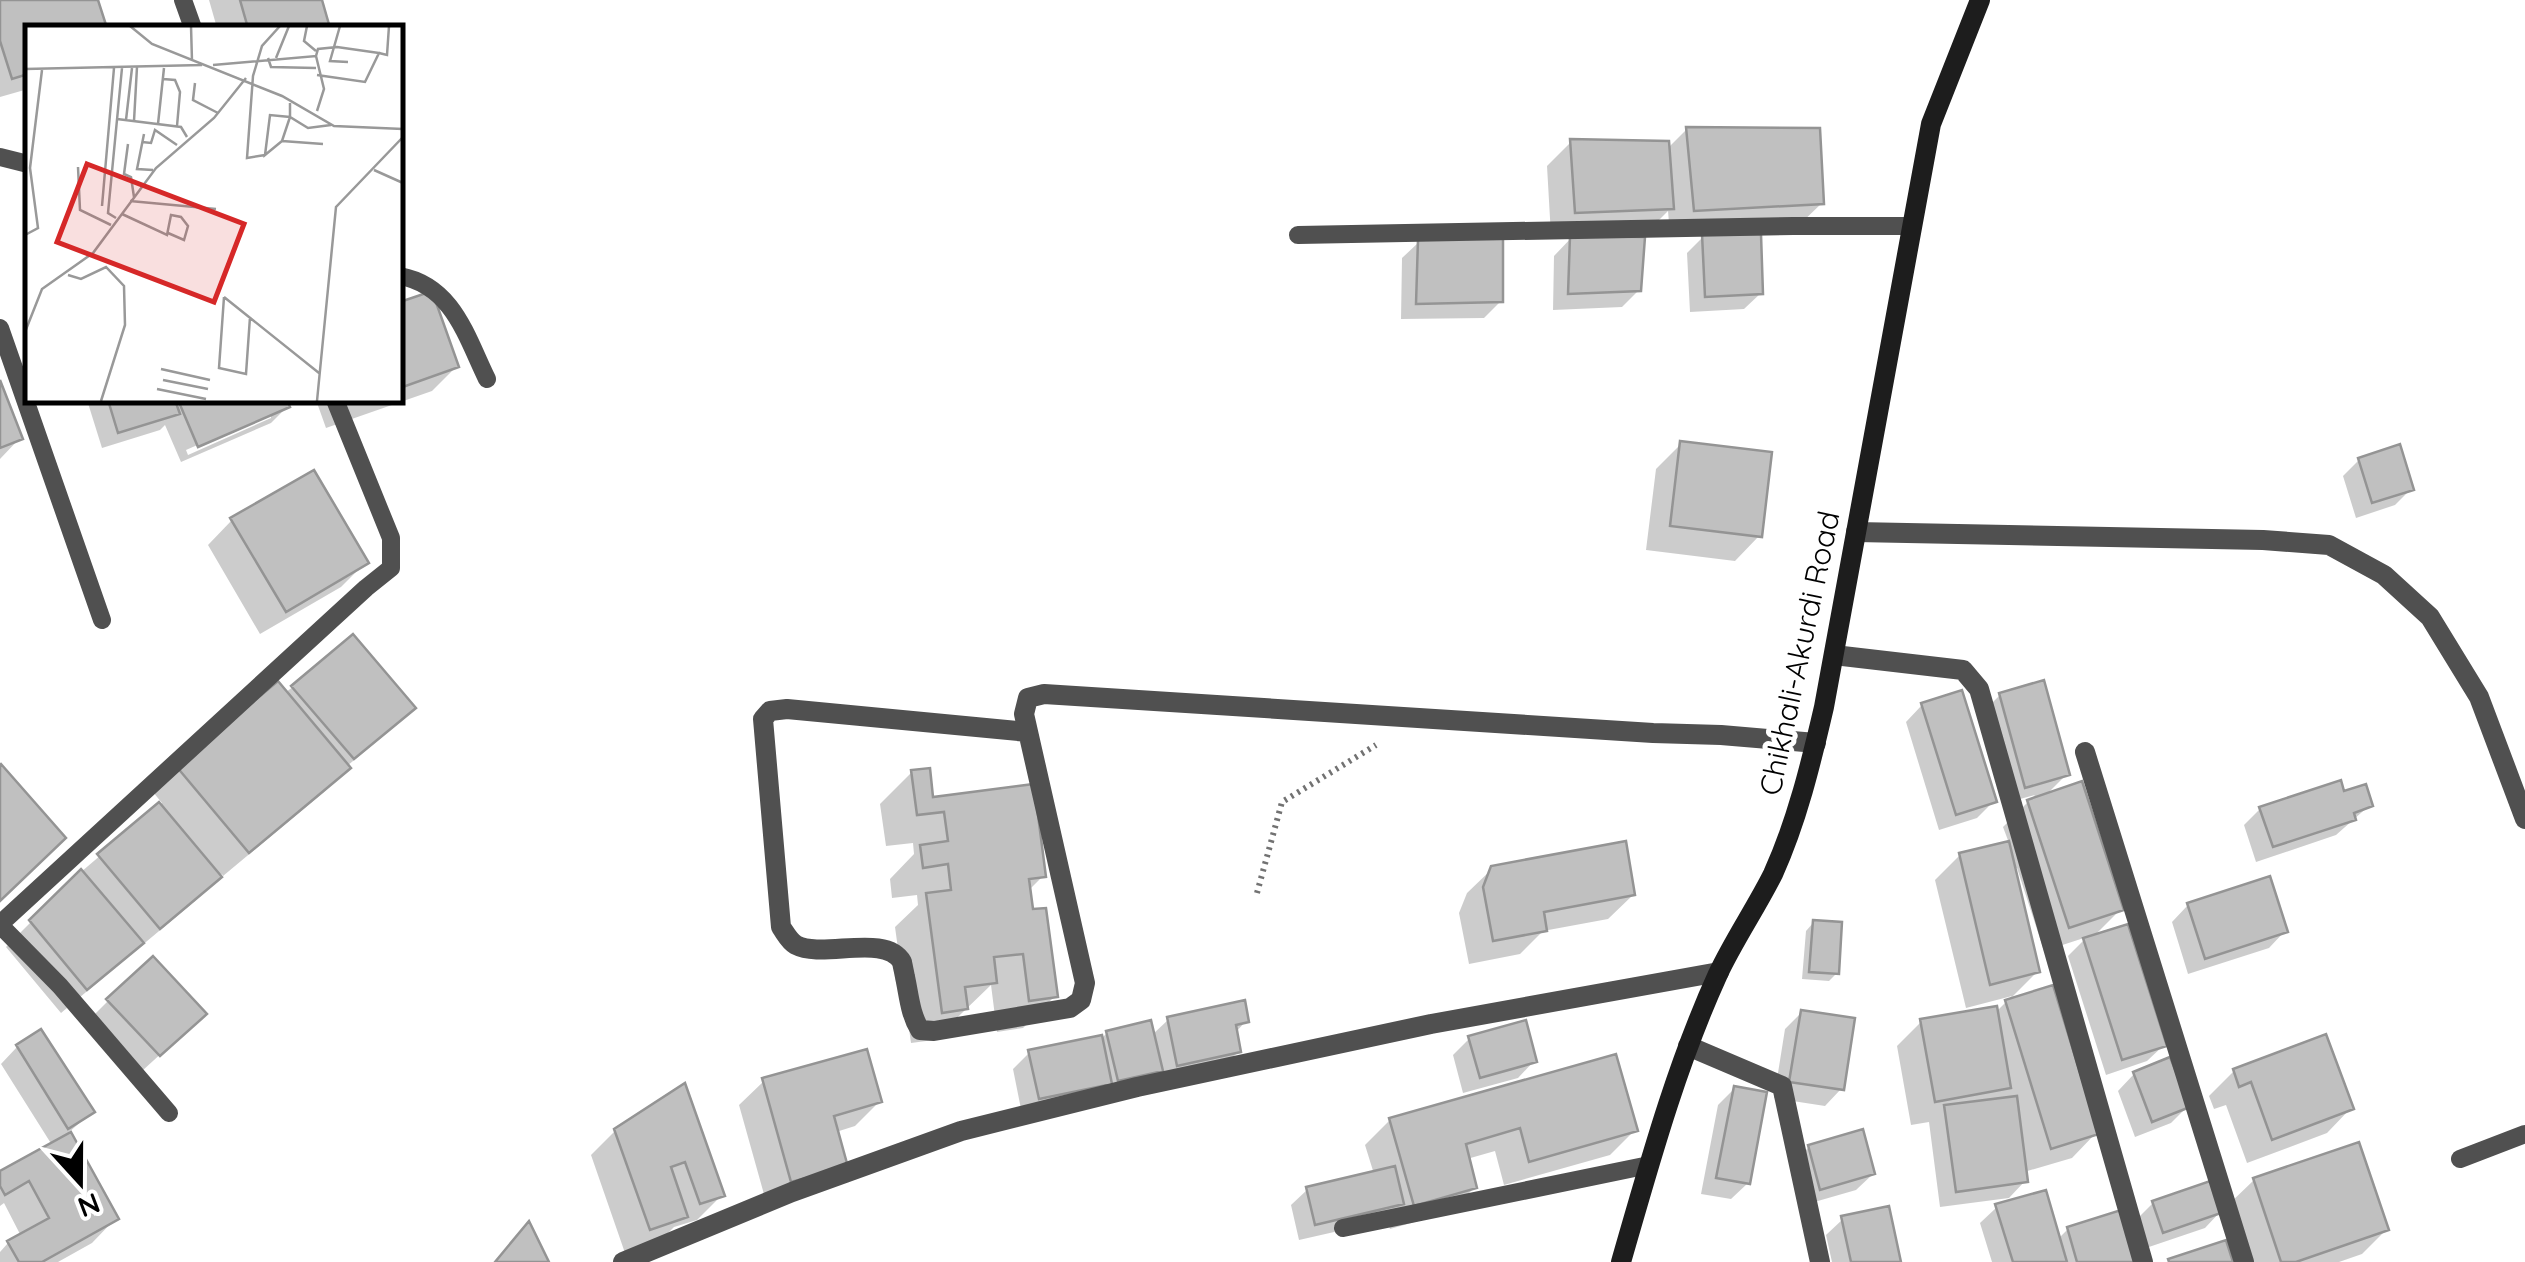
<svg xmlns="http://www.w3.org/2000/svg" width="2525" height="1262" font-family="Quicksand,sans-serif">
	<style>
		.shadow { fill: #0003; fill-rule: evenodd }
		.building { fill: #c0c0c0; stroke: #949494; stroke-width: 2.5 }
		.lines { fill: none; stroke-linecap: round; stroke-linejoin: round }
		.path { stroke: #727272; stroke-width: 6; stroke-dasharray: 2.5 5; stroke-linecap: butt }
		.service { stroke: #505050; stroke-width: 18 }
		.minor { stroke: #505050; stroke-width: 20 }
		.secondary { stroke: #1d1d1d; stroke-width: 20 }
		.labels { text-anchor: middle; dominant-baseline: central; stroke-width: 10; stroke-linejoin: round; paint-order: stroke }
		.street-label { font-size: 30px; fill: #000; stroke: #fff }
		.inset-road { fill: none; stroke: #999; stroke-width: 2.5 }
		.view { fill: #d62828; fill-opacity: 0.15; stroke: #d62828; stroke-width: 5 }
		.inset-edge { fill: none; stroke: #000; stroke-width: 5 }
	</style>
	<rect width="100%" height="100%" fill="#fff"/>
	<path class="shadow" d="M0 0H96L28 28V89L0 97Z
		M209 0H320L328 28H217Z
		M1687 129 1822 203 1797 227 1711 232 1761 293 1744 309 1690 312 1687 253 1708 232 1670 235 1668 211 1647 232 1589 235 1639 290 1622 307 1553 310 1554 256 1574 235 1551 236 1547 166 1571 142 1667 149Z
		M1419 242 1501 301 1484 318 1401 319 1402 258Z
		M400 305 456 367 432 391 326 428 316 400H400Z
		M0 387 20 438 0 459Z
		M87 400H172L173 402 175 400H285L287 407 271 423 181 462 165 425 160 430 102 448ZM271 413V418L188 455 186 450Z
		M1681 444 1759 536 1735 561 1646 550 1656 469Z
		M2359 460 2411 489 2395 505 2356 518 2343 476Z
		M232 520 366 562 341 587 260 634 208 545Z
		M293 687 412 708 388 732 347 766 348 768 324 792 223 876 222 874 195 901 61 1013 6 947 81 872 162 803 153 792 178 768Z
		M2000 695 2067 774 2045 796 2121 909 2093 937 2164 1045 2147 1061 2106 1075 2068 956 2087 937 2044 951 2017 868 2013 869 2038 971 2007 1002 2096 1133 2072 1158 2024 1172 2025 1181 2009 1198 1940 1207 1929 1122 1911 1125 1897 1046 1922 1021 1996 1012 2012 996 1966 1008 1935 880 1960 855 2009 843 2003 827 2035 795 2009 802 1984 711Z
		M1922 705 1994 801 1977 818 1939 830 1906 722Z
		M912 772 931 799 1043 876 1028 891 1055 996 1023 1028 997 1032 991 985 934 1040 911 1043 895 927 918 905 917 895 892 898 890 879 914 854 913 843 886 846 880 804Z
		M2343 794 2370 805 2336 835 2256 862 2244 825 2260 809Z
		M1493 868 1633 895 1608 919 1543 931 1520 954 1469 964 1459 913 1467 893Z
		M2188 905 2285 931 2269 948 2188 974 2172 922Z
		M1813 923 1837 973 1829 981 1802 979 1806 931Z
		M108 1001 187 1030 142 1071 92 1017Z
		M1802 1012 1841 1089 1825 1106 1774 1098 1785 1029Z
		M1169 1019 1246 1021 1235 1033 1239 1051 1222 1068 1161 1081 1159 1071 1144 1086 1022 1114 1013 1069 1029 1053 1103 1037 1107 1033 1152 1035Z
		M41 1032 92 1112 68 1133 116 1218 92 1243 58 1262H0V1252L8 1243 21 1236 4 1203 0 1206V1174L52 1145 1 1064 17 1047Z
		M1469 1039 1534 1061 1518 1078 1463 1093 1453 1055Z
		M2234 1071 2351 1108 2327 1133 2247 1163 2226 1105 2214 1109 2209 1096Z
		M2134 1074 2187 1107 2171 1123 2135 1137 2118 1091Z
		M764 1081 879 1102 855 1126 836 1132 845 1166 767 1205 739 1105Z
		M684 1087 722 1195 697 1220 674 1227 661 1240 625 1253 591 1155 616 1130Z
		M1734 1089 1748 1183 1731 1199 1701 1194 1718 1105Z
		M1390 1120 1635 1130 1610 1155 1504 1185 1495 1151 1467 1159 1475 1187 1450 1212 1390 1229 1387 1220 1299 1240 1291 1205 1308 1189 1374 1174 1365 1145Z
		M1809 1147 1873 1174 1856 1190 1804 1205 1792 1164Z
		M2254 1180 2386 1230 2362 1254 2339 1262H2249L2229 1204Z
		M2153 1203 2221 1211 2205 1228 2146 1248 2137 1219Z
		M1997 1207 2057 1240 2068 1229 2134 1262H1992L1980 1223Z
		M1843 1219 1899 1262H1832L1826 1235Z"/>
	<path class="building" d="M0 0H98L107 28H28V74L12 79 0 41Z
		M240 0H322L330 28H248Z
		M1686 127 1820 128 1824 204 1694 211Z
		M1570 139 1669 141 1674 209 1575 213Z
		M1702 234H1761L1763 294 1705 297Z
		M1570 236 1645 237 1641 291 1568 294Z
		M1503 237V302L1416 304 1418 239Z
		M432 291 459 367 400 388V302Z
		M0 380 23 439 0 448Z
		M108 400H175L180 414 118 433Z
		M178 400H287L290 407 198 447Z
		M1680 441 1772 452 1762 537 1670 526Z
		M2400 444 2414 490 2372 503 2358 458Z
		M314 470 369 563 286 612 230 518Z
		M353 634 416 708 354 759 291 686Z
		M2044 680 2070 775 2025 788 1999 693Z
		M278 681 351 768 249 853 176 766Z
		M1962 690 1997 802 1956 815 1921 703Z
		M1 764 66 838 0 901V765Z
		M930 768 933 797 1034 784 1046 877 1029 879 1033 909 1046 908 1058 997 1029 1001 1023 954 994 957 997 983 965 987 968 1009 942 1013 926 893 951 890 948 864 923 868 920 845 948 841 944 812 917 815 911 770Z
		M2341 780 2344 791 2366 784 2373 806 2354 813 2356 820 2273 847 2259 807Z
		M2082 781 2124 910 2069 928 2027 800Z
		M159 802 222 877 160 929 97 854Z
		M1626 841 1635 895 1544 912 1547 931 1493 941 1483 887 1491 866Z
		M2009 841 2040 972 1990 985 1959 853Z
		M81 869 144 943 87 990 29 920Z
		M2270 876 2288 932 2205 959 2187 903Z
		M1813 920 1842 922 1839 974 1809 972Z
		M2128 924 2167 1046 2122 1060 2083 938Z
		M153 956 207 1014 160 1056 106 999Z
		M2053 985 2099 1134 2051 1149 2005 1000Z
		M1245 1000 1249 1022 1236 1025 1241 1052 1177 1066 1167 1017Z
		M1997 1006 2011 1088 1935 1102 1920 1019Z
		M1801 1010 1855 1018 1844 1090 1789 1082Z
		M1151 1020 1163 1071 1118 1081 1106 1031Z
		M1526 1020 1537 1062 1480 1078 1468 1036Z
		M41 1029 95 1112 68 1129 16 1045Z
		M2326 1034 2354 1109 2272 1140 2251 1082 2239 1087 2233 1069Z
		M1102 1035 1112 1084 1039 1099 1028 1050Z
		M867 1049 882 1102 834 1116 848 1167 791 1182 762 1078Z
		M1616 1054 1638 1131 1529 1162 1520 1128 1466 1144 1477 1188 1414 1206 1389 1118Z
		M2170 1057 2190 1107 2152 1122 2133 1072Z
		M685 1083 725 1196 700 1204 685 1162 671 1167 688 1217 650 1230 614 1129Z
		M1734 1086 1767 1092 1750 1184 1716 1178Z
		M2017 1096 2028 1182 1956 1192 1944 1105Z
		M1863 1129 1875 1174 1820 1190 1808 1145Z
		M71 1132 119 1219 42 1262H19L7 1241 49 1218 29 1181 5 1195 0 1186V1171Z
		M2359 1142 2389 1230 2296 1262H2281L2253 1178Z
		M1395 1166 1404 1204 1315 1225 1306 1187Z
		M2213 1180 2224 1212 2163 1233 2152 1201Z
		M2046 1190 2067 1262H2013L1995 1204Z
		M1889 1206 1901 1262H1851L1841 1216Z
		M2121 1210 2137 1262H2077L2067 1227Z
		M529 1221 549 1262H495Z
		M2226 1240 2233 1262H2169L2168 1259Z"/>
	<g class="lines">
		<path class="path" d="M1257 893 1282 802 1376 745"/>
		<path class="service" d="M183 0 193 28
			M0 157 28 164
			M1298 235 1793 226H1912
			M400 276C453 286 466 336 487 379
			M0 328 102 620
			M0 924 366 588 391 568V538L335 400
			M0 925 60 986 169 1113
			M2460 1159 2525 1134
			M1343 1228 1649 1165"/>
		<path class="minor" d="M1856 532 2263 540 2329 545 2384 575 2430 617 2479 697 2525 819
			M1834 655 1963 670 1979 689 2143 1262
			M1028 732 787 709 770 711 763 719 781 927C786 934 789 941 796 945 822 959 886 933 902 962 902 963 905 976 905 977 909 995 910 1014 920 1030L934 1031 1070 1008 1081 1000 1085 983 1024 714 1028 698 1044 694 1653 733 1721 735 1816 743
			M2085 752 2244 1262
			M1688 1046 1782 1086 1820 1262
			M623 1262 792 1192 961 1131 1137 1087 1431 1024 1719 972"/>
		<path class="secondary" d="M1621 1262C1649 1165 1676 1066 1718 974 1734 940 1756 908 1773 874 1797 821 1811 763 1824 707L1931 124 1980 0"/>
	</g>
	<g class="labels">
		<g class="street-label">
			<text transform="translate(1799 653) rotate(-78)">Chikhali-Akurdi Road</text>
		</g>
	</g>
	<g transform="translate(25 25)">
		<rect width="378" height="378" fill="#fff"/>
		<path class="inset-road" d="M105 1 127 19 257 71 309 101 378 104M166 1 167 36M282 1 279 16 291 26M315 1 305 36 323 37M354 28 362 30 364 1M291 31 293 24 312 22 354 28 340 57 292 50M243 33 246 42 291 43M251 33 264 1M188 40 291 31 299 64 292 86M0 44 177 40M138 54 150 55 155 67 152 101M170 58 168 75 193 88M265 78V92L257 116 240 130 245 90 265 92 283 103 306 100M92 94 156 102 162 112M101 95 107 43M109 96 112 42M133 99 139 43M119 109 112 144 128 145M257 116 298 119M117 117 126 118 130 105 152 120M103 119 99 149 106 152 109 172M240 130 222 133 228 51 237 21 255 1M53 142 55 185 86 200M349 145 378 158M105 176 191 184M77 181 89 43M97 189 142 210 146 190 156 192 163 201 159 215 143 208M91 193 83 188 97 43M0 210 13 203 5 143 17 45M43 250 56 254 81 242 99 261 100 300 76 376M199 272 194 343 221 349 225 292M199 272 294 348M0 307 17 264 68 228 131 143 189 93 221 53M136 344 185 355M138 355 183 364M132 364 181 374M292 376 311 182 378 112"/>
		<path class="view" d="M62 139 219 199 189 277 32 217Z"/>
		<rect width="378" height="378" class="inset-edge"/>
	</g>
	<g transform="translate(80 1182) rotate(159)" stroke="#ffffff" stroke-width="8" paint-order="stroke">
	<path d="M0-8L18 38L0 25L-18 38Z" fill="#000000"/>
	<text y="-15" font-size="28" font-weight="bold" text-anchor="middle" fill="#000000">N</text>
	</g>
</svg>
